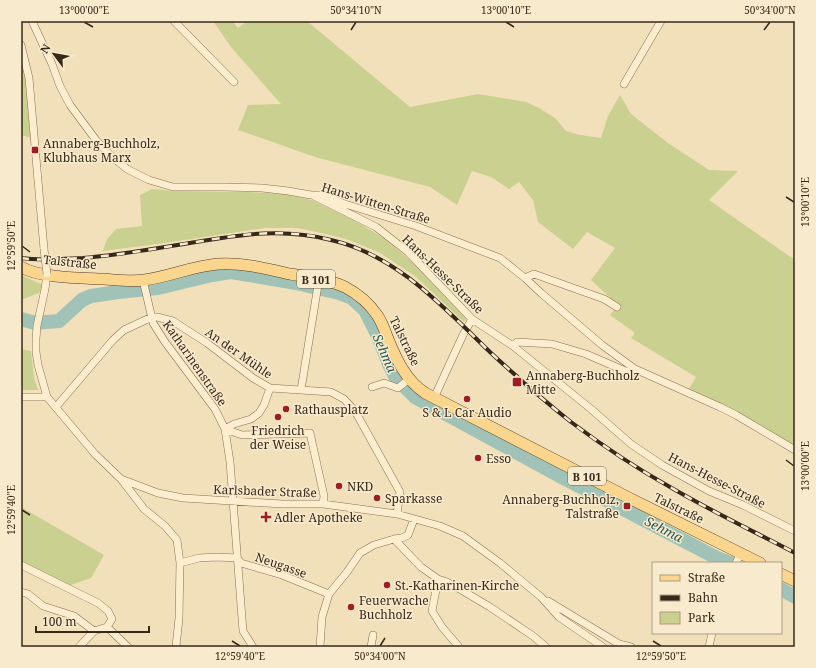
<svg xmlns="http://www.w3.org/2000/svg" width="816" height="668" font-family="'Noto Serif',serif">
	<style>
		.green { fill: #cad08f }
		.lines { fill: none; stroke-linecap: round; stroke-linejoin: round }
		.river { stroke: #a0c2b7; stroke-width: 14 }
		.minor-casing { stroke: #8a6f54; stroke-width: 8 }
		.primary-casing { stroke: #573d29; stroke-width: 12 }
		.minor { stroke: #fcedcf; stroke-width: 7 }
		.primary { stroke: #fad58e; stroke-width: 11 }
		.rail-casing { stroke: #38281a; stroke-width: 4 }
		.rail { stroke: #f8eacc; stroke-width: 2.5; stroke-dasharray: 8; stroke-linecap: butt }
		.minor-bridge-casing { stroke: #8a6f54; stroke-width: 8; stroke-linecap: butt }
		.minor-bridge { stroke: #fcedcf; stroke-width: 7 }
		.ticks { fill: none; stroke: #38281a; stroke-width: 1.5 }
		.poi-dot { fill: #9f1e23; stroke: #f8eacc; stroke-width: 1.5 }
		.labels { text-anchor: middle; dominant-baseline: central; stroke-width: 3; stroke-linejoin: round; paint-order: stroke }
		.shield { fill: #f8eacc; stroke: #72624f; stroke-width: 1 }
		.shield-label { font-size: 11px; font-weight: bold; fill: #38281a }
		.poi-label { font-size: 12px; fill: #38281a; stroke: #f8eacc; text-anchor: start }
		.street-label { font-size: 12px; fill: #38281a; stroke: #f8eacc }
		.water-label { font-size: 13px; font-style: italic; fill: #285955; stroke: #f8eacc }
		.neatline { fill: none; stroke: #38281a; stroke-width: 1.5 }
		.ticks-label { font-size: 10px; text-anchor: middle; fill: #38281a }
	</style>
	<rect width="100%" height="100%" fill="#f2e0bb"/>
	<path class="green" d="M213 21H232L238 28 247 21H307L410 107 478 94 526 102 539 108 555 118 566 131 580 135 601 138 608 116 620 95 631 114 668 143 709 170 738 171 709 200 789 256 795 259V447L734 411 689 389 696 377 631 338 635 333 610 315 618 305 591 280 615 248 587 232 573 249 538 222 533 200 519 182 509 189 491 177 472 171 457 205 430 187 315 157 238 130 248 105 281 104 231 47Z
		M21 45 34 139 21 135Z
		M152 189 175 191 248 192 284 194 312 200 359 223 385 239 418 267 466 319 464 322 415 276 380 253 349 240 326 234 298 228H265L165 243 103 251 107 239 116 229 142 226 140 195Z
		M21 275 43 285 39 293 21 300Z
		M21 349 31 351 34 378 38 390H21Z
		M21 507 104 555 91 578 68 586 21 563Z"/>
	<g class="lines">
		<path class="river" d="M21 319 35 323 59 321 82 300 91 296 118 292 158 288 212 275 231 272 296 283 339 293 352 298 365 310 377 334 389 364 396 378 415 397 558 475 717 558 730 563
			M781 589 795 597"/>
		<defs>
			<path id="minor" d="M32 21 52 64 60 86 70 105 96 140 110 155 127 169 149 180 173 187H223L262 188 288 191 311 195H323L345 204 416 226 500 258 525 278 534 274 604 299 617 307
				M174 21 234 82
				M21 45 29 78 44 249
				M624 84 661 21
				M314 196 376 227 408 252 472 319 513 346 591 409 631 444 662 465 709 491 743 505 795 531
				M47 274 45 289 37 326 36 339V352L38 365 47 397 95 454 121 479 158 493 183 498 282 504H323L397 514 440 526 463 536 500 563 541 597 559 617 603 647
				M525 278 541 293 602 345 635 369
				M143 280 153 323 165 342 215 409 225 429 230 462 243 631 253 647
				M513 346 517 342 552 344 586 354 630 373 635 369 720 407 736 415 795 450
				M372 387 384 383 398 388 409 379
				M301 390 319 279
				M21 397H47
				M434 398 463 335 472 319
				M56 407 113 340 124 330 152 317H157L173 321 207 343 253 378 270 388 331 392 344 399 355 411 400 492 397 514
				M225 429 242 435 310 433 324 496 323 504
				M225 429 234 424 251 419 259 413 264 405 270 388
				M121 479 144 509 165 526 177 540 180 563 179 618 176 647
				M394 539 421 567 438 579 447 582 463 591 490 607 533 636 546 647
				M180 563 199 558 217 557 237 558 241 563 282 575 329 594
				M736 563 741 553
				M21 565 98 603 108 611 112 619 107 627
				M438 579 432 611 442 627 459 647
				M21 592 28 594 43 606 74 616 94 631
				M548 601 619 644 631 647
				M107 627 128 647
				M79 647 94 631 107 627
				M320 647 322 617 329 594 347 572 360 553 374 545 394 539 402 538 408 535 414 519
				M371 647 373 635
				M709 647 712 633"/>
			<path id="primary" d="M21 267C39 278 82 278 104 279 117 280 132 282 144 280 169 277 192 266 218 264 240 262 268 269 290 274 308 277 328 279 345 287 358 294 369 303 377 315 382 322 385 331 388 339 397 361 406 380 425 393L629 498 760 563
				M781 574 795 581"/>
		</defs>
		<use href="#minor" class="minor-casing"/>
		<use href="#primary" class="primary-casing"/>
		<use href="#minor" class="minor"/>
		<use href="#primary" class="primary"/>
		<defs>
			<path id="rail" d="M21 258C41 261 62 259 83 258 121 255 158 248 196 242 243 234 284 228 331 240 397 255 444 308 491 353 517 377 543 400 571 422 603 446 636 468 670 487 711 511 753 531 795 553"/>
		</defs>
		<use href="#rail" class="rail-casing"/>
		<use href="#rail" class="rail"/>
		<defs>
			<path id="minor-bridge" d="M44 249 47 274"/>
		</defs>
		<use href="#minor-bridge" class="minor-bridge-casing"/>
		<use href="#minor-bridge" class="minor-bridge"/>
	</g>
	<path class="ticks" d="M84 22 93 27M506 22 514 27M351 30 356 22M764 30 770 22M786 197 794 202M22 246 30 252M786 460 794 466M22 510 30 515M232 641 240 646M653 641 661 646M380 646 385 638"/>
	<g class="poi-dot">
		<rect x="31" y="146" width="8" height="8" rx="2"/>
		<rect x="512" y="377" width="10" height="10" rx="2"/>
		<circle cx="467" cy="399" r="4"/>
		<circle cx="286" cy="409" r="4"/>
		<circle cx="278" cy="417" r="4"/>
		<circle cx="478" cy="458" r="4"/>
		<circle cx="339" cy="486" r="4"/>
		<circle cx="377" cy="498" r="4"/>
		<rect x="623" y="502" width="8" height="8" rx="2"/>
		<path d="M264 511h4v4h4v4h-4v4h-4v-4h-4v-4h4z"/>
		<circle cx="387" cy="585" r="4"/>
		<circle cx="351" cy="607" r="4"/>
	</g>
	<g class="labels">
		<g class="shield">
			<rect x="297" y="270" width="38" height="18" rx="3"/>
			<rect x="568" y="467" width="38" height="18" rx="3"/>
		</g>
		<g class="shield-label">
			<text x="316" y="279">B 101</text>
			<text x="587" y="476">B 101</text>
		</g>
		<g class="poi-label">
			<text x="43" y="143">Annaberg-Buchholz,<tspan x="43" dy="14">Klubhaus Marx</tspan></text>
			<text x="526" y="375">Annaberg-Buchholz<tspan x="526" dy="14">Mitte</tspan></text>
			<text x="294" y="409">Rathausplatz</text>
			<text x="467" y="412" text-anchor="middle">S &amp; L Car Audio</text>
			<text x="278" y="430" text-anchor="middle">Friedrich<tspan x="278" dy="14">der Weise</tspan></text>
			<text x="486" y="458">Esso</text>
			<text x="347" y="486">NKD</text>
			<text x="385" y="498">Sparkasse</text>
			<text x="619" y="499" text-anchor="end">Annaberg-Buchholz,<tspan x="619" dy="14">Talstraße</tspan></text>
			<text x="274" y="517">Adler Apotheke</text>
			<text x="395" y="585">St.-Katharinen-Kirche</text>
			<text x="359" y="600">Feuerwache<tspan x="359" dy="14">Buchholz</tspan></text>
		</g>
		<g class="street-label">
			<text transform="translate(376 203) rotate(17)">Hans-Witten-Straße</text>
			<text transform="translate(70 262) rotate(6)">Talstraße</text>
			<text transform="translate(443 274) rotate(44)">Hans-Hesse-Straße</text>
			<text transform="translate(405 341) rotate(64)">Talstraße</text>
			<text transform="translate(239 353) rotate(35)">An der Mühle</text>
			<text transform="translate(195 363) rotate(55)">Katharinenstraße</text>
			<text transform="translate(717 480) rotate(27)">Hans-Hesse-Straße</text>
			<text transform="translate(265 491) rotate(2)">Karlsbader Straße</text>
			<text transform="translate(679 508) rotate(26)">Talstraße</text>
			<text transform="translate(281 565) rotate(19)">Neugasse</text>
		</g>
		<g class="water-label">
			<text transform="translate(385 353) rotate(66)">Sehma</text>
			<text transform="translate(664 529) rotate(27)">Sehma</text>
		</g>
	</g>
	<rect width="816" height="668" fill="none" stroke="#f8eacc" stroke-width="44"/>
	<rect x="652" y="562" width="130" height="72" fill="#f8eacc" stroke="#ab9c85"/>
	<rect x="660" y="575" width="20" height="6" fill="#fad58e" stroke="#ab9c85"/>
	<text x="688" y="582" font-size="12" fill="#38281a">Straße</text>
	<rect x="660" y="595" width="20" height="6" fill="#38281a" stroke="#ab9c85"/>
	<text x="688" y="602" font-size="12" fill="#38281a">Bahn</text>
	<rect x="660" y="612" width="20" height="12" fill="#cad08f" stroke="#ab9c85"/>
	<text x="688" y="622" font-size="12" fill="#38281a">Park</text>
	<g transform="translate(54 54) rotate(302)" stroke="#f8eacc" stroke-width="3" paint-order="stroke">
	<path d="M0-3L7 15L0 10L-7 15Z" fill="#38281a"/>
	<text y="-6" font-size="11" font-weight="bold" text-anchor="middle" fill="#38281a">N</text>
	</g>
	<path d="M36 626v6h113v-6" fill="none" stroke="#38281a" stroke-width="2"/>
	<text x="42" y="626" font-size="12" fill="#38281a" stroke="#f8eacc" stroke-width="3" paint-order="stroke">100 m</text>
	<rect x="22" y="22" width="772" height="624" class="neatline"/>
	<g class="ticks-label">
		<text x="84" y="14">13°00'00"E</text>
		<text x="356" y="14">50°34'10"N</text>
		<text x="506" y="14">13°00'10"E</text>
		<text x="770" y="14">50°34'00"N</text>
		<text transform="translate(805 202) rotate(-90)" y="4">13°00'10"E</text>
		<text transform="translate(11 246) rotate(-90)" y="4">12°59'50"E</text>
		<text transform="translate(805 466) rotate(-90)" y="4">13°00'00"E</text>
		<text transform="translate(11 510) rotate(-90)" y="4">12°59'40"E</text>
		<text x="240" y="660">12°59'40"E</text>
		<text x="380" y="660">50°34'00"N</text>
		<text x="661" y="660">12°59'50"E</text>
	</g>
</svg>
